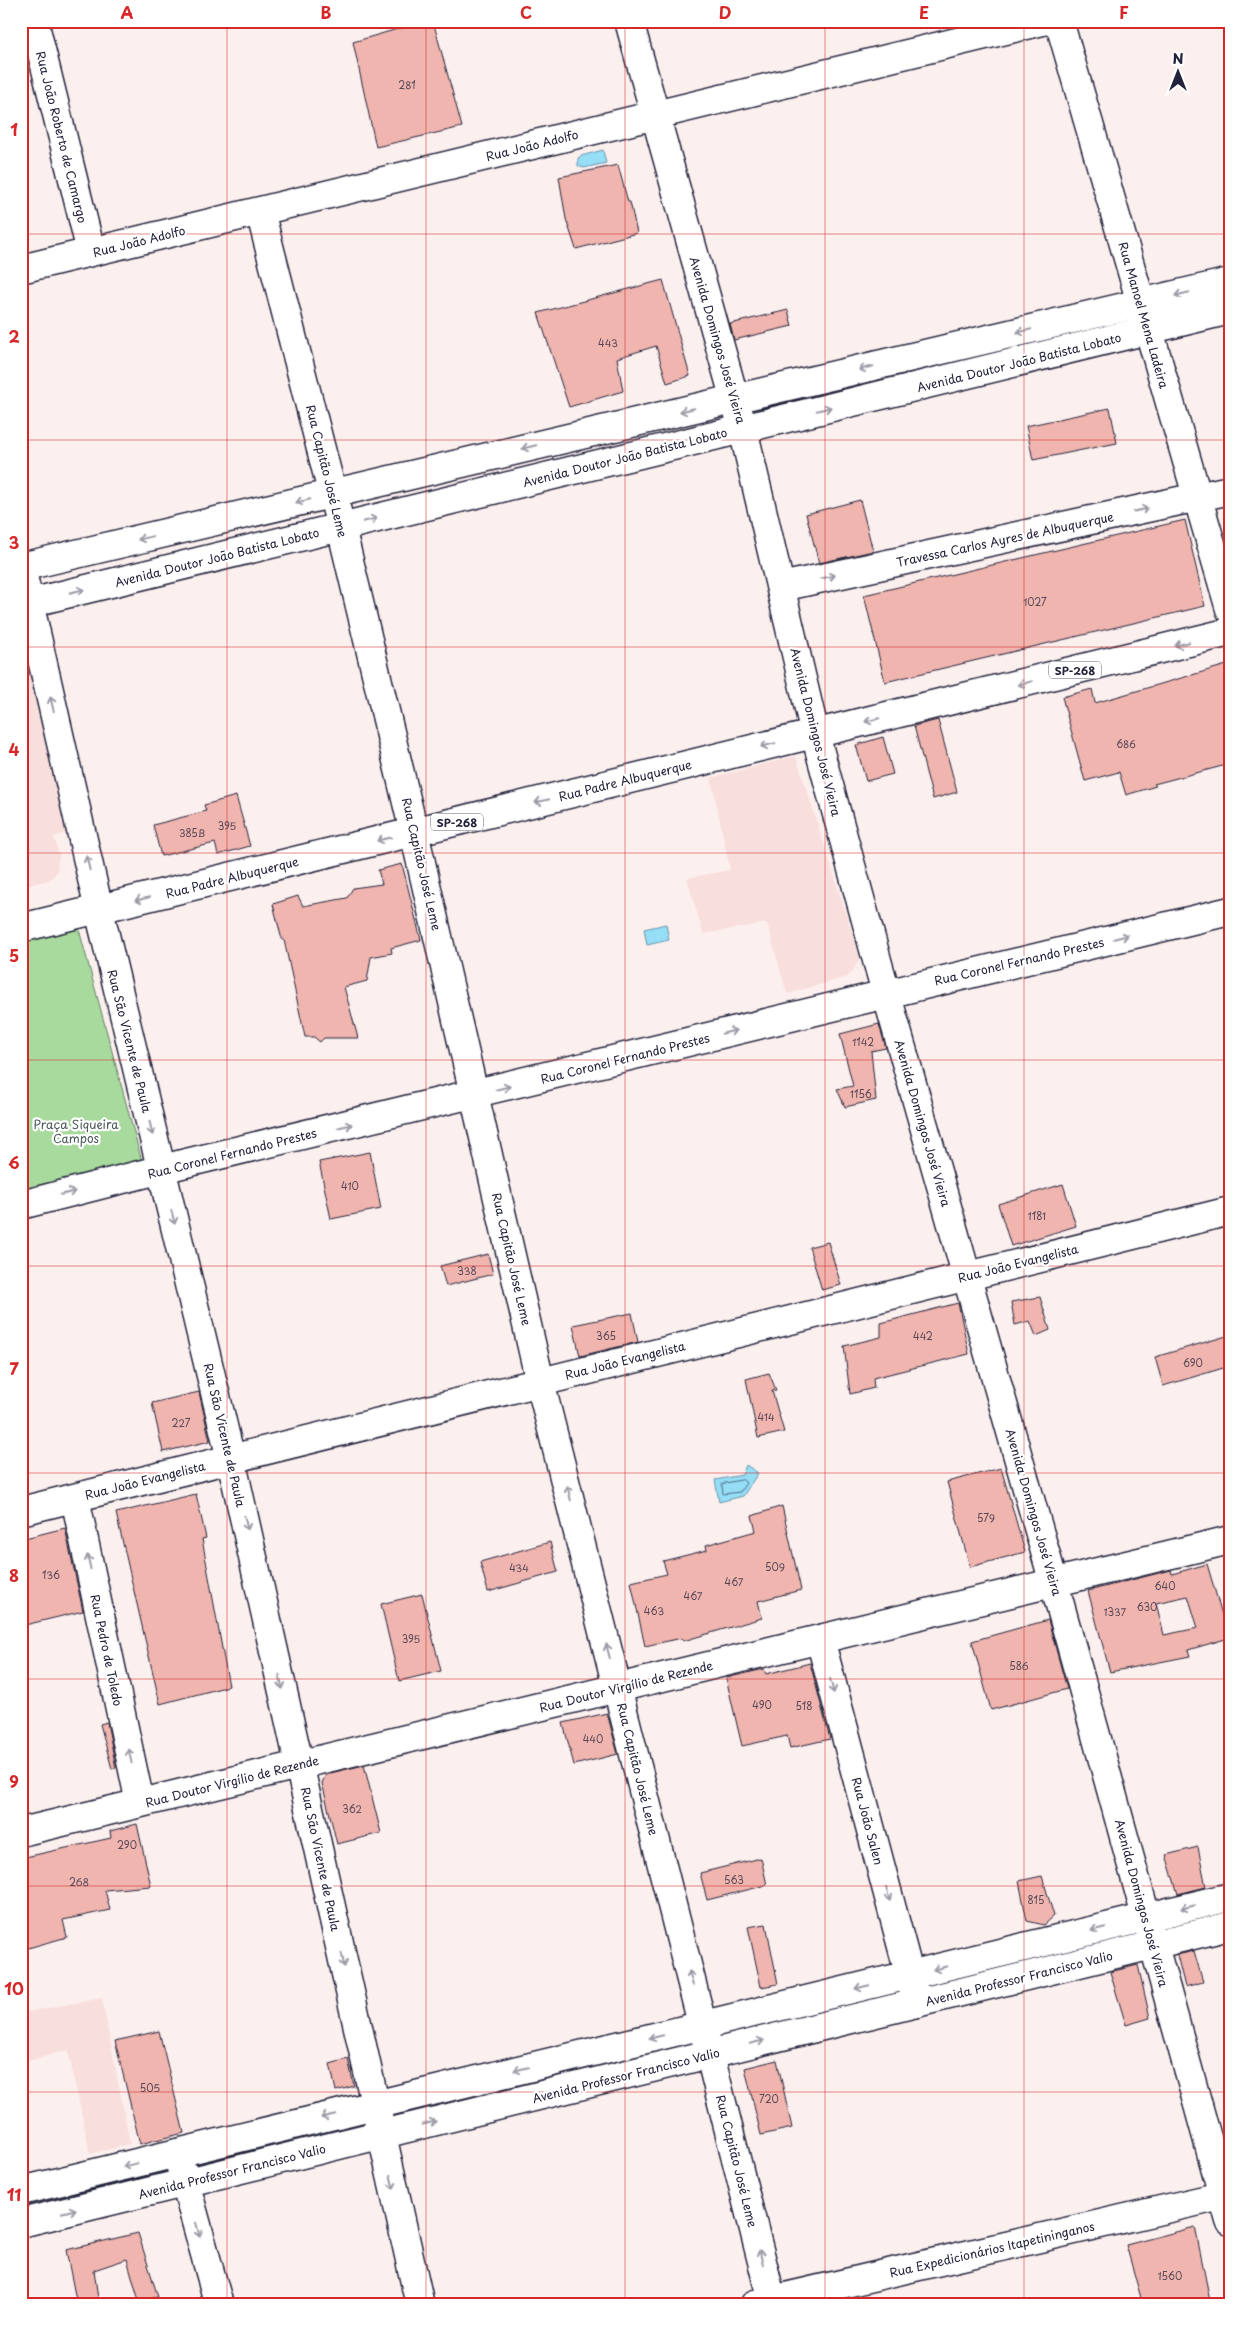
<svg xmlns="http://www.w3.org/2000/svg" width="1251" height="2326" font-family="'Playpen Sans',sans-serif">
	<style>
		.built { fill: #f8dedc }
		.green { fill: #a7da9c; stroke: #647e6c }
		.water { fill: #95def6; stroke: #6793ab }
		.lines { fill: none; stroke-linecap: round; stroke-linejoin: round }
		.shore { stroke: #506d86; stroke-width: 1 }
		.building { fill: #f0b5ae; stroke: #22223b; fill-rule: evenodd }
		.minor-casing { stroke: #22223b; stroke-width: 31 }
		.major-casing { stroke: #22223b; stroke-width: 31 }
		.minor { stroke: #fff; stroke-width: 28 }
		.major { stroke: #fff; stroke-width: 28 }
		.oneway { stroke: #9c9ca7 }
		.grid { fill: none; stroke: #d62828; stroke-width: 1; stroke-opacity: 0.55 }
		.labels { text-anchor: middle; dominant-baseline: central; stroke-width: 4.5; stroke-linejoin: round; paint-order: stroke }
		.number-label { font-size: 10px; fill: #564758 }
		.shield { fill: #fff; stroke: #646476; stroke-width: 1 }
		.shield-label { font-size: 11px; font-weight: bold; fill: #22223b }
		.street-label { font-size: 12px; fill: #22223b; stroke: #fff }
		.park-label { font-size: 12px; fill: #4a5958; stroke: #fff }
		.neatline { fill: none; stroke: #d62828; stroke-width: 2 }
		.grid-label { font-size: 16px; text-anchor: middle; font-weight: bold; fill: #d62828 }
	</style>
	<rect width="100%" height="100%" fill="#fcf0ef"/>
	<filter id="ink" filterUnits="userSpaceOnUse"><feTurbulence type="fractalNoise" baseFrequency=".02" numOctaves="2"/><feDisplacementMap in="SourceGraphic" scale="10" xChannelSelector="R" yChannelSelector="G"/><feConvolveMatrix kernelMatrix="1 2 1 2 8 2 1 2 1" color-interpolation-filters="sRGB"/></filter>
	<g filter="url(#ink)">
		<path class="built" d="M21 625 68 832 54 837 59 855 57 872 49 880 21 887Z
			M796 756 860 958 852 972 847 977 787 994 767 923 703 934 687 878 730 870 711 778Z
			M102 1998 130 2144 90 2154 68 2050 21 2063V2013Z"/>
		<path class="green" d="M78 926 145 1173 21 1202V941Z"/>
		<path class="water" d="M603 150 606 163 584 168 578 166V158L581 156Z
			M666 924 669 940 647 945 644 929Z
			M746 1465 758 1473 743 1496 719 1502 715 1480 742 1475Z"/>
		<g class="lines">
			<path class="shore" d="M743 1480 746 1483 740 1492 723 1494 722 1484Z"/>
		</g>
		<path class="building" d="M425 21H433L462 127 376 147 353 42Z
			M618 165 628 202H630L637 233 576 249 566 219 559 177Z
			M663 280 690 376 667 383 656 346 617 358 623 391 569 407 538 313Z
			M788 310 792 326 734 340 730 324Z
			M1110 408 1117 443 1033 460 1026 426Z
			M860 500 873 551 819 563 806 514Z
			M1185 520 1205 606 885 682 864 595Z
			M1230 664V764L1154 784 1156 786 1126 795 1119 772 1085 781 1062 697 1092 689 1095 703Z
			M938 720 957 792 933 799 914 726Z
			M883 737 893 774 866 781 856 745Z
			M236 796 250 846 218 855 215 843 161 856 153 825 206 811 204 805Z
			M402 864 421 940 391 948 392 953 371 957 367 981 344 987 358 1038H324L320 1042 314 1037H305L284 940H282L273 904 298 896 303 906 347 898 353 888 382 884 378 870Z
			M879 1024 886 1048 871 1051 876 1100 845 1107 837 1089 853 1086 840 1034Z
			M370 1152 381 1209 331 1219 319 1162Z
			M1063 1184 1076 1226 1011 1246 998 1204Z
			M828 1242 841 1285 822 1290 809 1247Z
			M488 1254 493 1274 446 1286 440 1266Z
			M1040 1297 1050 1330 1036 1336 1030 1321 1015 1325 1011 1302Z
			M958 1303 969 1354 873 1378 874 1388 850 1394 844 1346 881 1337V1323Z
			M632 1313 638 1342 580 1356 573 1325Z
			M1230 1335V1366L1163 1386 1155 1357Z
			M769 1373 776 1390 772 1391 784 1432 758 1438 746 1379Z
			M199 1392 210 1441 163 1452 152 1403Z
			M1001 1468 1025 1552 970 1567 947 1482Z
			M196 1494 206 1538 202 1539 229 1686 160 1704 116 1513Z
			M782 1506 801 1590 758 1601 762 1618 683 1641 682 1638 645 1646 631 1582 667 1574 663 1561 707 1550 706 1545 756 1531 752 1516Z
			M65 1528 83 1611 21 1626V1539Z
			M550 1542 558 1572 488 1592 480 1562Z
			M1207 1564 1229 1638 1188 1650 1190 1656 1110 1672 1088 1591 1171 1570 1172 1574ZM1188 1596 1198 1628 1164 1635 1156 1603Z
			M422 1594 441 1671 399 1681 381 1604Z
			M1048 1620 1067 1689 991 1710 972 1641Z
			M810 1663 830 1739 790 1748 787 1736 742 1746 726 1678 764 1669 766 1674Z
			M607 1713 618 1754 574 1765 563 1723Z
			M107 1722 116 1768 112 1769 100 1724Z
			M364 1765 381 1833 337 1844 322 1783 326 1774Z
			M137 1824 151 1886 105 1890 110 1910 63 1920 67 1937 21 1950V1858L111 1838 110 1831Z
			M1198 1847 1206 1887 1178 1894 1166 1855Z
			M761 1858 767 1885 707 1900 700 1873Z
			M1042 1876 1054 1916 1044 1925 1027 1921 1019 1881Z
			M766 1924 778 1984 761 1987 748 1927Z
			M1194 1951 1203 1982 1185 1987 1177 1955Z
			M1138 1965 1150 2018 1126 2025 1110 1972Z
			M159 2031 184 2133 140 2144 115 2041Z
			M348 2059 354 2086 336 2091 330 2064Z
			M777 2060 792 2128 761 2135 745 2068Z
			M1195 2227 1211 2305H1143L1126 2245Z
			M138 2233 158 2297 139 2301 127 2259 94 2270 99 2305H77L66 2250Z"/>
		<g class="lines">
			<defs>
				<path id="minor" d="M34 21 91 252
					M1059 21 1230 609
					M260 211 341 527 414 832 540 1382 773 2305
					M21 269 1043 21
					M21 567 99 910 231 1459 420 2305
					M21 567 1230 282
					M781 587 1230 490
					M21 605 1230 310
					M21 1205 182 1164 1230 911
					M75 1498 140 1803
					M21 1511 1230 1211
					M820 1639 917 2003
					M177 2153 219 2305
					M755 2304 1230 2194"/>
				<path id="major" d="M629 21 743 429 815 734 878 964 1057 1594 1230 2221
					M21 928 1230 632
					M21 1832 1230 1540
					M21 2191 1230 1897
					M21 2223 1230 1926"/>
			</defs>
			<use href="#minor" class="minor-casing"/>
			<use href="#major" class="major-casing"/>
			<use href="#minor" class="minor"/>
			<use href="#major" class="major"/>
		</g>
		<defs><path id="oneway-shaft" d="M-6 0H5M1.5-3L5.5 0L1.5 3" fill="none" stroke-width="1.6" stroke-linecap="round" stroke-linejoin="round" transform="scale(1.25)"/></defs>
		<g class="oneway">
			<use href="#oneway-shaft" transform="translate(1182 294) rotate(167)"/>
			<use href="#oneway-shaft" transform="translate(1024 331) rotate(167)"/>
			<use href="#oneway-shaft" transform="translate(866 368) rotate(167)"/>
			<use href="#oneway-shaft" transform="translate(824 409) rotate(-14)"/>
			<use href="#oneway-shaft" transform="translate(687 410) rotate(167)"/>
			<use href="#oneway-shaft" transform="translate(529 447) rotate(167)"/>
			<use href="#oneway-shaft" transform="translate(303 501) rotate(167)"/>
			<use href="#oneway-shaft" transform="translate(1141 510) rotate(-12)"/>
			<use href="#oneway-shaft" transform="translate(370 520) rotate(-14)"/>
			<use href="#oneway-shaft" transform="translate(145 538) rotate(167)"/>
			<use href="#oneway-shaft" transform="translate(828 577) rotate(-12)"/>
			<use href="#oneway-shaft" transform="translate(77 591) rotate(-14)"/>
			<use href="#oneway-shaft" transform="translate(1182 644) rotate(166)"/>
			<use href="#oneway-shaft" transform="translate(1025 683) rotate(166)"/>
			<use href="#oneway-shaft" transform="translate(52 704) rotate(-103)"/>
			<use href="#oneway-shaft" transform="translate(872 720) rotate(166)"/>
			<use href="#oneway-shaft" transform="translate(768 745) rotate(166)"/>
			<use href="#oneway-shaft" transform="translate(542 801) rotate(166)"/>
			<use href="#oneway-shaft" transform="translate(384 839) rotate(166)"/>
			<use href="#oneway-shaft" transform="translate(88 863) rotate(-103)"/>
			<use href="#oneway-shaft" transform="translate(142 899) rotate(166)"/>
			<use href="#oneway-shaft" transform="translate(1121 937) rotate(-13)"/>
			<use href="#oneway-shaft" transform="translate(729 1032) rotate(-14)"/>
			<use href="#oneway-shaft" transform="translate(503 1088) rotate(-14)"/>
			<use href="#oneway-shaft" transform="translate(345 1126) rotate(-13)"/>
			<use href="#oneway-shaft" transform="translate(151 1128) rotate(77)"/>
			<use href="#oneway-shaft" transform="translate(68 1193) rotate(-14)"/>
			<use href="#oneway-shaft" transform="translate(173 1217) rotate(76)"/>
			<use href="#oneway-shaft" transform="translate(569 1493) rotate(-104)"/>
			<use href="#oneway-shaft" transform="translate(246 1523) rotate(77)"/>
			<use href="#oneway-shaft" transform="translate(89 1562) rotate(-102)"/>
			<use href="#oneway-shaft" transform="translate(608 1651) rotate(-104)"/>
			<use href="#oneway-shaft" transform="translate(281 1682) rotate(77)"/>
			<use href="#oneway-shaft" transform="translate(832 1686) rotate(75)"/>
			<use href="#oneway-shaft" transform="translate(130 1756) rotate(-102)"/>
			<use href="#oneway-shaft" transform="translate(888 1894) rotate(75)"/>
			<use href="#oneway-shaft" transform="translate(1188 1907) rotate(166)"/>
			<use href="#oneway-shaft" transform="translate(1098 1929) rotate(166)"/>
			<use href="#oneway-shaft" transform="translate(343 1960) rotate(78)"/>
			<use href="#oneway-shaft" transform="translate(940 1968) rotate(166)"/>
			<use href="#oneway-shaft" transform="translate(691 1978) rotate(-104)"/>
			<use href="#oneway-shaft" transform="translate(862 1987) rotate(166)"/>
			<use href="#oneway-shaft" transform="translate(656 2037) rotate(166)"/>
			<use href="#oneway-shaft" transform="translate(757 2042) rotate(-14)"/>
			<use href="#oneway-shaft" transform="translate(521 2069) rotate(166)"/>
			<use href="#oneway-shaft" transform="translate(328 2116) rotate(166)"/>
			<use href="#oneway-shaft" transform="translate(429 2123) rotate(-14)"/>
			<use href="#oneway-shaft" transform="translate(130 2165) rotate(166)"/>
			<use href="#oneway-shaft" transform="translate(392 2182) rotate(77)"/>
			<use href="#oneway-shaft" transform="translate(69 2211) rotate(-14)"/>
			<use href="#oneway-shaft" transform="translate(198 2230) rotate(75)"/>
			<use href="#oneway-shaft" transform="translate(761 2257) rotate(-104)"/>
		</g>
	</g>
	<path class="grid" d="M227 21V2305M426 21V2305M625 21V2305M825 21V2305M1024 21V2305M21 234H1230M21 440H1230M21 647H1230M21 853H1230M21 1060H1230M21 1266H1230M21 1473H1230M21 1679H1230M21 1886H1230M21 2092H1230"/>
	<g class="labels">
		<g class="number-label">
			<text x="407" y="84">281</text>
			<text x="608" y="342">443</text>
			<text x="1035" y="601">1027</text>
			<text x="1126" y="743">686</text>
			<text x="227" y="825">395</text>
			<text x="192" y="832">385B</text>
			<text x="863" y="1041">1142</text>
			<text x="861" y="1093">1156</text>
			<text x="350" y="1185">410</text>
			<text x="1037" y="1215">1181</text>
			<text x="467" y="1270">338</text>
			<text x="606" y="1335">365</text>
			<text x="923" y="1335">442</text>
			<text x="1193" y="1362">690</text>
			<text x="766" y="1416">414</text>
			<text x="181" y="1422">227</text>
			<text x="986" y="1517">579</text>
			<text x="775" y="1566">509</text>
			<text x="519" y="1567">434</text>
			<text x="51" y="1574">136</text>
			<text x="734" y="1581">467</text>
			<text x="1165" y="1585">640</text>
			<text x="693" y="1595">467</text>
			<text x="1147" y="1606">630</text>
			<text x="654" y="1610">463</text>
			<text x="1115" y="1611">1337</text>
			<text x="411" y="1638">395</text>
			<text x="1019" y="1665">586</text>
			<text x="762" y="1704">490</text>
			<text x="804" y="1705">518</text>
			<text x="593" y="1738">440</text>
			<text x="352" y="1808">362</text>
			<text x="127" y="1844">290</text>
			<text x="734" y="1879">563</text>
			<text x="79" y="1881">268</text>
			<text x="1036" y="1899">815</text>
			<text x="150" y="2087">505</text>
			<text x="769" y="2098">720</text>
			<text x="1170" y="2275">1560</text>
		</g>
		<g class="shield">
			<rect x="1049" y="661.5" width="52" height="17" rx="4"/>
			<rect x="431" y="813.5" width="52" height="17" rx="4"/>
		</g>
		<g class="shield-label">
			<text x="1075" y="670">SP-268</text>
			<text x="457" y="822">SP-268</text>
		</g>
		<g class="street-label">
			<text transform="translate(62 137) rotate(76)">Rua João Roberto de Camargo</text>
			<text transform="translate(532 145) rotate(-14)">Rua João Adolfo</text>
			<text transform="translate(139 241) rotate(-14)">Rua João Adolfo</text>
			<text transform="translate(1144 315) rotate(74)">Rua Manoel Mena Ladeira</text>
			<text transform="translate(718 340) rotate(74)">Avenida Domingos José Vieira</text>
			<text transform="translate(1019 362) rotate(-14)">Avenida Doutor João Batista Lobato</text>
			<text transform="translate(625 457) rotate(-14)">Avenida Doutor João Batista Lobato</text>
			<text transform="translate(327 471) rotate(76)">Rua Capitão José Leme</text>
			<text transform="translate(1005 539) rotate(-12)">Travessa Carlos Ayres de Albuquerque</text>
			<text transform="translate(217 557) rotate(-14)">Avenida Doutor João Batista Lobato</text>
			<text transform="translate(816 732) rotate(76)">Avenida Domingos José Vieira</text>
			<text transform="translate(625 780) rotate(-14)">Rua Padre Albuquerque</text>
			<text transform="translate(422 864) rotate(77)">Rua Capitão José Leme</text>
			<text transform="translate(232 877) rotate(-14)">Rua Padre Albuquerque</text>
			<text transform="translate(1019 961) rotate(-13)">Rua Coronel Fernando Prestes</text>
			<text transform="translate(130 1041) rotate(76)">Rua São Vicente de Paula</text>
			<text transform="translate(625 1058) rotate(-14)">Rua Coronel Fernando Prestes</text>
			<text transform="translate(923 1123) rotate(74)">Avenida Domingos José Vieira</text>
			<text transform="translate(232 1153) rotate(-14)">Rua Coronel Fernando Prestes</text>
			<text transform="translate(512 1259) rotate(77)">Rua Capitão José Leme</text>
			<text transform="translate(1018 1263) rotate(-14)">Rua João Evangelista</text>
			<text transform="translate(625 1360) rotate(-14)">Rua João Evangelista</text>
			<text transform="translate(225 1435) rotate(77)">Rua São Vicente de Paula</text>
			<text transform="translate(145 1480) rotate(-14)">Rua João Evangelista</text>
			<text transform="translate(1034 1512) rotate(74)">Avenida Domingos José Vieira</text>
			<text transform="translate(107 1650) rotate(78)">Rua Pedro de Toledo</text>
			<text transform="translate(626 1686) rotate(-14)">Rua Doutor Virgílio de Rezende</text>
			<text transform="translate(638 1769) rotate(76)">Rua Capitão José Leme</text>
			<text transform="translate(232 1781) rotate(-14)">Rua Doutor Virgílio de Rezende</text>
			<text transform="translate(868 1821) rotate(75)">Rua João Salen</text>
			<text transform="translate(321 1859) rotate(78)">Rua São Vicente de Paula</text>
			<text transform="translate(1142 1903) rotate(75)">Avenida Domingos José Vieira</text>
			<text transform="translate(1019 1978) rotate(-14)">Avenida Professor Francisco Valio</text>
			<text transform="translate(626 2075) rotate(-14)">Avenida Professor Francisco Valio</text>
			<text transform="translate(737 2161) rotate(76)">Rua Capitão José Leme</text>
			<text transform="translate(232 2171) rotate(-14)">Avenida Professor Francisco Valio</text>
			<text transform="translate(992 2249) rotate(-13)">Rua Expedicionários Itapetininganos</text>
		</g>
		<g class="park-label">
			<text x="76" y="1124">Praça Siqueira<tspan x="76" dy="14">Campos</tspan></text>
		</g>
	</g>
	<rect width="1251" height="2326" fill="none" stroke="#fff" stroke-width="55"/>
	<g transform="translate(1178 72)" stroke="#ffffff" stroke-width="4" paint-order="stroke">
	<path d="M0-4L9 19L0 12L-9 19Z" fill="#22223b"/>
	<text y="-8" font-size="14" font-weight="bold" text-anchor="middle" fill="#22223b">N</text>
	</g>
	<rect x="28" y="28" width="1196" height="2270" class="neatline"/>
	<g class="grid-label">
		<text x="127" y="19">A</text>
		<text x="326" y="19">B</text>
		<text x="526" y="19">C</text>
		<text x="725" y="19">D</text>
		<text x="924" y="19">E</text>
		<text x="1124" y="19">F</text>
		<text x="14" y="136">1</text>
		<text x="14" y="343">2</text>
		<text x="14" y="549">3</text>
		<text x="14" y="756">4</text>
		<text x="14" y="962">5</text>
		<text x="14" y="1169">6</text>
		<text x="14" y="1375">7</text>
		<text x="14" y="1582">8</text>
		<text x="14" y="1788">9</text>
		<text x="14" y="1995">10</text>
		<text x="14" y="2201">11</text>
	</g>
</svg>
